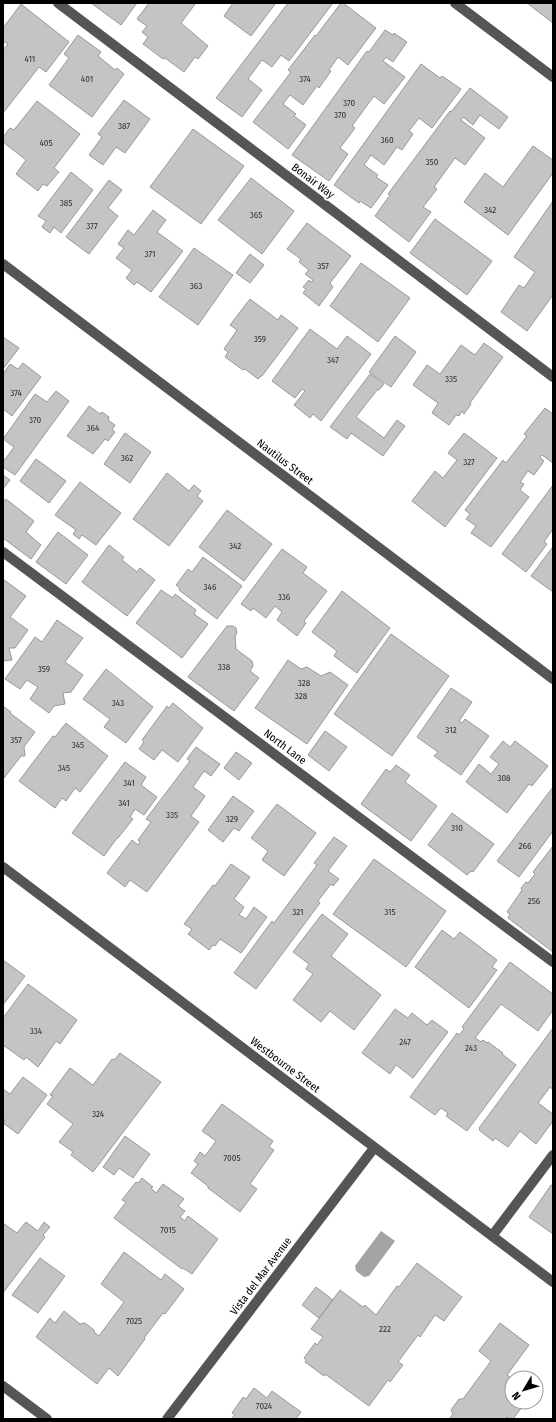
<svg xmlns="http://www.w3.org/2000/svg" width="556" height="1422" font-family="'Fira Sans Condensed',sans-serif">
	<style>
		.water { fill: #a3a3a3 }
		.building { fill: #c4c4c4; stroke: #999 }
		.lines { fill: none; stroke-linecap: round; stroke-linejoin: round }
		.minor { stroke: #555; stroke-width: 10 }
		.labels { text-anchor: middle; dominant-baseline: central; stroke-width: 4; stroke-linejoin: round; paint-order: stroke }
		.number-label { font-size: 9px; fill: #313131 }
		.street-label { font-size: 11px; fill: #000; stroke: #fff }
	</style>
	<rect width="100%" height="100%" fill="#fff"/>
	<path class="water" d="M381 1231 395 1241 369 1276 364 1277 356 1271 355 1266Z"/>
	<path class="building" d="M91 3H137L121 25Z
		M149 3H196L181 23 208 46 198 59 195 57 184 72 165 58 163 59 143 44 148 37 142 32 147 26 137 19Z
		M233 3H276L251 36 224 16Z
		M288 3H333L289 61 281 55 272 67 262 60 248 79 262 90 242 117 216 98Z
		M341 3H343L376 28 348 65 338 57 329 70 331 71 319 88 317 86 303 105 290 95 283 104 296 114 294 116 306 125 288 149 253 122 291 72 288 70 315 35 316 36Z
		M527 3H553V23Z
		M21 4 69 42 46 72 39 67 3 113V50L8 44 3 41V28Z
		M385 30 393 35 394 33 407 42 393 62 386 57 383 61 405 77 384 104 374 96 352 126 355 128 340 148 348 154 329 181 292 155 367 51 369 52Z
		M78 35 101 52 98 56 115 70 117 68 124 74 92 117 49 85 69 58 64 54Z
		M421 64 440 78 442 76 461 89 432 128 419 118 409 131 413 134 402 150 397 147 384 165 371 155 364 165 378 175 376 177 388 185 371 208 360 201 359 203 334 185Z
		M470 88 508 117 499 129 480 115 473 125 463 117 461 120 485 138 465 165 455 158 434 187 437 189 423 207 431 212 409 242 375 216 390 195 388 194 450 111 451 112Z
		M124 100 150 119 125 153 116 147 103 165 89 155 102 137 98 134Z
		M37 101 80 134 54 168 59 172 47 186 43 184 38 191 16 174 26 160 3 142V137L10 128 14 130Z
		M193 129 244 166 201 224 150 187Z
		M533 146 553 160V173L508 235 464 202 485 173 503 187Z
		M71 172 93 190 61 233 54 227 50 233 42 227 46 221 38 216Z
		M251 178 294 211 262 254 218 220Z
		M109 180 122 190 108 208 118 216 89 254 66 237Z
		M553 201V295L527 331 501 312 519 285 524 288 535 272 514 257Z
		M153 210 166 220 157 232 183 251 151 292 137 282 134 285 126 278 132 270 116 258 124 248 118 244 128 230 134 235Z
		M435 219 492 261 467 295 410 253Z
		M307 223 351 256 330 283 333 287 319 306 303 293 306 289 303 287 309 280 311 282 313 280 305 274 309 270 299 262 301 259 287 249Z
		M194 248 233 275 198 325 159 297Z
		M250 254 264 265 250 283 236 273Z
		M361 263 410 298 378 342 330 306Z
		M250 299 278 320 281 315 298 328 262 376H261L258 379 245 369 243 370 225 357 228 352 224 349 237 330 230 325Z
		M310 329 337 349 347 336 371 354 321 421 313 414 310 418 294 405 305 391 302 389 295 398 272 381Z
		M395 336 416 352 391 387 369 372Z
		M3 337 19 348 3 369Z
		M484 343 503 357 470 403 471 404 464 414 462 411 459 416 456 415 449 425 432 413 438 403 413 385 427 365 440 374 461 345 475 355Z
		M23 363 41 377 12 416 3 409V374L10 364 18 369Z
		M370 374 384 384 379 390H377L356 417 384 438 397 420 405 426 383 456 351 433 347 439 330 427Z
		M56 391 69 401 15 475 3 467V462L14 447 3 439 35 394 47 402Z
		M89 406 100 414 102 412 109 417 108 420 115 425 112 430 115 432 108 441 105 439 93 454 67 436Z
		M545 408 553 414V463L542 455 540 457 544 461 534 475 528 471 520 482 524 484 520 490 529 497 491 547 471 533 476 526 466 519 470 514 465 510 503 460 506 463 527 436 524 434Z
		M125 433 151 452 130 483 104 464Z
		M464 433 497 458 445 527 412 501 435 471 443 478 457 460 448 453Z
		M36 459 66 481 49 503 20 481Z
		M167 473 189 491 194 485 201 491 197 496 203 501 169 546 133 519Z
		M3 475 10 480 3 489Z
		M80 482 121 513 96 545 82 535 79 539 73 534 76 530 55 515Z
		M553 485V529L544 542 547 544 526 572 502 554Z
		M6 499 34 521 26 532 41 545 31 559 3 538V503Z
		M227 510 272 544 244 581 199 547Z
		M58 532 88 555 66 584 36 562Z
		M109 545 124 557 122 560 137 572 140 568 155 580 127 616 82 582Z
		M552 548 553 549V592L531 576Z
		M282 549 307 567 303 573 327 591 304 621 306 623 297 636 277 620 282 612 275 606 266 618 253 608 251 611 241 604Z
		M203 557 242 586 217 619 179 590 180 588 176 585 188 569 192 572Z
		M3 579 26 596 10 617 28 630 15 648H9L12 660 3 661Z
		M161 590 173 598 175 594 196 610 194 614 208 624 182 658 136 623Z
		M342 591 390 628 357 673 334 656 337 651 312 632Z
		M57 620 83 638 65 662 83 675 71 692 63 693 65 704 54 706 49 713 30 699 38 687 27 680 20 689 5 679 35 637 42 642Z
		M227 626H233L236 628 237 633 235 636 236 649 252 661 253 666 250 671 259 678 234 711 188 677Z
		M391 634 449 676 392 756 334 714Z
		M288 660 301 669 307 667 321 676 330 672 348 685 307 744 255 708Z
		M106 669 153 707 126 743 104 727 110 719 83 699Z
		M451 688 472 702 459 721 462 723 465 719 489 736 461 775 434 756 438 752 417 737Z
		M173 703 203 728 178 762 162 750 154 760 139 749 144 742 142 740 167 706 169 708Z
		M3 706 11 712 10 713 35 732 24 747 25 756H21L4 778 3 777Z
		M66 723 108 756 80 792 75 788 66 801 62 798 55 808 19 781 53 736 55 737Z
		M325 731 347 747 329 771 308 755Z
		M503 741 510 747 515 741 548 766 532 786 529 784 507 813 466 782 479 764 491 774 499 764 490 757Z
		M196 747 220 764 211 776 204 771 193 787 205 796 191 816 199 822 147 892 130 880 125 887 107 873 132 840 138 845 140 842 138 840 151 822 146 819 190 761 187 759Z
		M236 752 252 763 239 780 224 768Z
		M125 762 146 777 141 785 157 797 144 815 135 809 130 817 133 819 118 838H117L104 856 72 833Z
		M396 765 410 775 405 782 437 806 411 841 361 804 386 769 390 772Z
		M553 787V831L519 877 497 861Z
		M233 796 254 811 239 831 234 828 223 842 208 830Z
		M277 804 316 833 284 876 262 860 268 851 251 838Z
		M452 813 494 844 473 872 471 871 467 875 428 845Z
		M334 837 347 846 328 871 339 879 333 886 331 884 318 901 320 903 256 989 234 973 272 921 274 923 317 865 314 863Z
		M553 846V952L508 918 510 914 507 912 522 890 521 888 526 882 528 883 535 874 533 872Z
		M374 859 446 911 406 967 333 914Z
		M231 864 250 877 234 899 244 907 239 915 246 919 254 907 267 917 241 953 220 939 215 946 213 945 209 950 188 934 192 929 184 924 213 885 215 886Z
		M322 914 348 934 331 956 381 995 354 1030 330 1011 321 1022 293 1000 313 974 306 969 309 964 293 952Z
		M442 930 454 939 460 932 497 960 492 967 497 970 469 1008 415 967Z
		M3 960 25 976 3 1005Z
		M510 962 553 994V1010L538 1031 501 1004 475 1038 481 1042 483 1040 487 1043 488 1042 503 1053 502 1054 516 1065 467 1131 446 1116 448 1113 441 1108 435 1115 410 1097 457 1033 459 1035 464 1029 462 1027Z
		M28 984 77 1020 60 1044 56 1041 38 1067 26 1057 24 1060 3 1045V1018Z
		M395 1009 408 1018 412 1013 427 1025 432 1020 448 1032 413 1078 396 1065 390 1074 362 1053Z
		M553 1028V1090L550 1087 538 1103 553 1114V1121L536 1144 520 1131 508 1147 495 1138 493 1141 479 1130 480 1129 479 1128Z
		M120 1053 161 1082 93 1172 71 1155 73 1152 59 1142 73 1124 47 1104 53 1096 50 1095 70 1068 93 1085 112 1059 114 1060Z
		M23 1077 47 1095 18 1134 3 1123 5 1120 3 1119V1089L10 1094Z
		M222 1104 273 1141 269 1147 274 1150 250 1184 257 1189 240 1212 208 1188V1186L191 1173 198 1164 194 1161 200 1152 205 1156 216 1141 202 1131Z
		M125 1136 150 1154 133 1178 119 1168 114 1175 103 1167Z
		M142 1178 153 1187 151 1188 156 1193 163 1184 184 1199 178 1206 185 1211 180 1217 185 1221 188 1216 218 1239 192 1274 183 1268 182 1269 114 1218 126 1202 122 1200 136 1182 138 1183Z
		M551 1185 553 1186V1234L529 1217Z
		M26 1222 38 1231 44 1222 50 1227 43 1235 45 1237 3 1293V1223L17 1233Z
		M124 1252 161 1280 165 1274 184 1289 165 1314 163 1313 144 1338 145 1339 118 1376 109 1368 97 1384 36 1337 50 1318 55 1323 64 1311 80 1324 85 1323 94 1330 95 1333 99 1336 124 1302 101 1284Z
		M40 1258 65 1276 38 1313 12 1295Z
		M417 1263 462 1297 444 1321 435 1315 420 1337 418 1335 398 1362 403 1365 390 1382 388 1380 369 1406 325 1374 324 1376 305 1362 306 1360 304 1358 315 1343 317 1345 323 1337 311 1329 340 1290 363 1307 365 1305 376 1315 397 1286 399 1287Z
		M316 1287 333 1300 319 1318 302 1305Z
		M500 1323 529 1345 507 1375 512 1379V1402H526L513 1419H510L507 1417 505 1419H449L453 1414 451 1410 459 1399H463L491 1361 479 1351Z
		M254 1388 267 1398 272 1391 301 1412 296 1419H231L235 1415 232 1413 243 1397 246 1399Z"/>
	<g class="lines">
		<path class="minor" d="M58 3 553 377
			M455 3 553 77
			M3 264 553 679
			M3 552 553 962
			M3 867 553 1282
			M492 1236 553 1155
			M3 1386 47 1419
			M167 1419 374 1148"/>
	</g>
	<g class="labels">
		<g class="number-label">
			<text x="30" y="59">411</text>
			<text x="87" y="79">401</text>
			<text x="305" y="79">374</text>
			<text x="349" y="103">370</text>
			<text x="340" y="115">370</text>
			<text x="124" y="126">387</text>
			<text x="387" y="140">360</text>
			<text x="46" y="143">405</text>
			<text x="432" y="162">350</text>
			<text x="66" y="203">385</text>
			<text x="490" y="210">342</text>
			<text x="256" y="215">365</text>
			<text x="92" y="226">377</text>
			<text x="150" y="254">371</text>
			<text x="323" y="266">357</text>
			<text x="196" y="286">363</text>
			<text x="260" y="339">359</text>
			<text x="333" y="360">347</text>
			<text x="451" y="379">335</text>
			<text x="16" y="393">374</text>
			<text x="35" y="420">370</text>
			<text x="93" y="428">364</text>
			<text x="127" y="458">362</text>
			<text x="469" y="462">327</text>
			<text x="235" y="546">342</text>
			<text x="210" y="587">346</text>
			<text x="284" y="597">336</text>
			<text x="224" y="667">338</text>
			<text x="44" y="669">359</text>
			<text x="304" y="683">328</text>
			<text x="301" y="696">328</text>
			<text x="118" y="703">343</text>
			<text x="451" y="730">312</text>
			<text x="16" y="740">357</text>
			<text x="78" y="745">345</text>
			<text x="64" y="768">345</text>
			<text x="504" y="778">308</text>
			<text x="129" y="783">341</text>
			<text x="124" y="803">341</text>
			<text x="172" y="815">335</text>
			<text x="232" y="819">329</text>
			<text x="457" y="828">310</text>
			<text x="525" y="846">266</text>
			<text x="534" y="901">256</text>
			<text x="298" y="912">321</text>
			<text x="390" y="912">315</text>
			<text x="36" y="1031">334</text>
			<text x="405" y="1042">247</text>
			<text x="471" y="1048">243</text>
			<text x="98" y="1114">324</text>
			<text x="232" y="1158">7005</text>
			<text x="168" y="1230">7015</text>
			<text x="134" y="1321">7025</text>
			<text x="385" y="1329">222</text>
			<text x="264" y="1406">7024</text>
		</g>
		<g class="street-label">
			<text transform="translate(313 181) rotate(37)">Bonair Way</text>
			<text transform="translate(285 462) rotate(37)">Nautilus Street</text>
			<text transform="translate(285 747) rotate(37)">North Lane</text>
			<text transform="translate(285 1065) rotate(37)">Westbourne Street</text>
			<text transform="translate(261 1276) rotate(-53)">Vista del Mar Avenue</text>
		</g>
	</g>
	<rect width="556" height="1422" fill="none" stroke="#000000" stroke-width="8"/>
	<g transform="translate(524 1390) rotate(232)"><circle r="19" fill="#ffffff" stroke="#999999"/>
	<path d="M0-3L7 15L0 10L-7 15Z" fill="#000000"/>
	<text y="-6" font-size="11" font-weight="bold" text-anchor="middle" fill="#000000">N</text>
	</g>
</svg>
